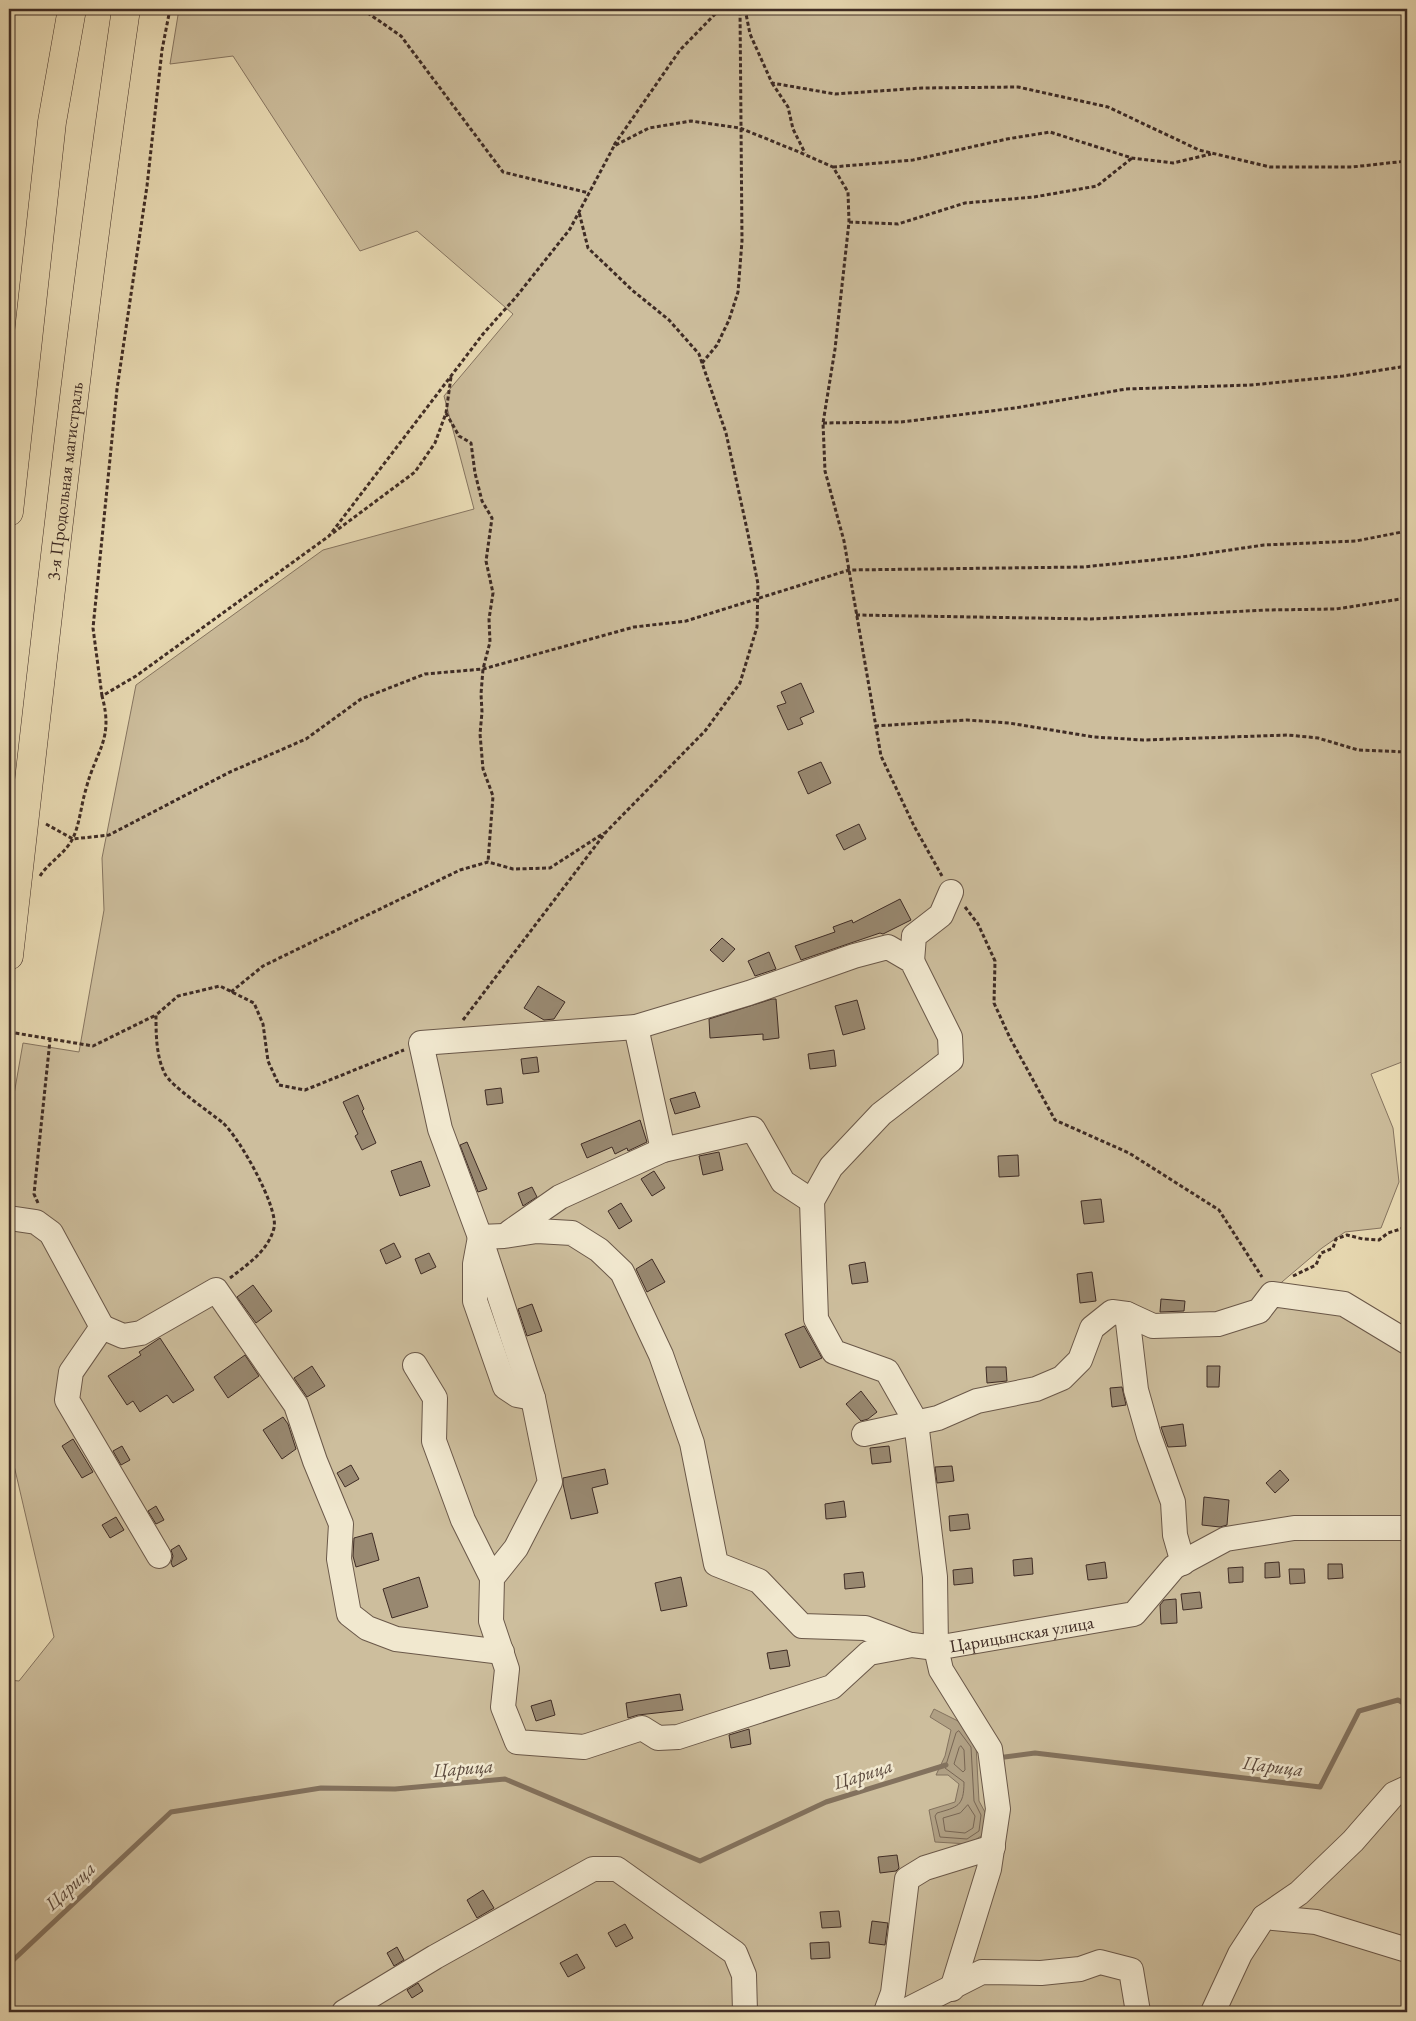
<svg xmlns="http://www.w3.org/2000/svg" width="1416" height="2021" font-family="'EB Garamond',serif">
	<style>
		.green { fill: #cdbe9d; stroke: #867561 }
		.water { fill: #b0a084; stroke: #83725e }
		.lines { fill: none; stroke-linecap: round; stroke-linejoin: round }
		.shore { stroke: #786654; stroke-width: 1 }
		.stream { stroke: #83725e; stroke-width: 5 }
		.building { fill: #988870; stroke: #3f2c25 }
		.minor-casing { stroke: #6a5849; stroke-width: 26 }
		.highway-casing { stroke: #3f2c25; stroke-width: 29 }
		.path { stroke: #3f2c25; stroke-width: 3; stroke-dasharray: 4 2.5; stroke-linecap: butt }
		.minor { stroke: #f1e8cf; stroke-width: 24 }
		.highway { stroke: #eadcb5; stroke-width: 28 }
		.labels { text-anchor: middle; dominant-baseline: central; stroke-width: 5; stroke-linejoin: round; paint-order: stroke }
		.street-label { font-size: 18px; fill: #3f2c25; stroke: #f1e8cf }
		.water-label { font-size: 19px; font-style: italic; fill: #5b493d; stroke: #f1e8cf }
	</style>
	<rect width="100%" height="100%" fill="#eadcb5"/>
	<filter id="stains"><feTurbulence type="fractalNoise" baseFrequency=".004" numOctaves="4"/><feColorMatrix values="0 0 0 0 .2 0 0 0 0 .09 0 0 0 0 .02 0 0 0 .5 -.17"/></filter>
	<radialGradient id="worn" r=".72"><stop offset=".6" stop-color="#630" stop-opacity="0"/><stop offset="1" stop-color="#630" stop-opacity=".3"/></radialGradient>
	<path class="green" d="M179 9H1407V1060L1371 1074 1393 1128 1399 1182 1381 1228 1345 1232 1322 1248 1276 1287 1407 1337V2012H9V1680L19 1681 54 1637 9 1444V1123L23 1043 79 1052 104 910 102 858 136 685 323 550 474 509 444 396 513 314 417 231 360 251 233 56 170 64Z"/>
	<path class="water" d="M934 1709 958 1721 976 1745 979 1801 986 1814 984 1834 969 1844 935 1842 929 1810 955 1802 959 1784 948 1775H936L945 1756 951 1730 930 1717Z"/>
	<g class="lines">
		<path class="shore" d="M959 1731 971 1747 974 1801 981 1815 979 1831 967 1839 940 1837 935 1816 937 1813C957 1807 964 1807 964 1782L945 1768 956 1733Z
			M961 1746 964 1750 965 1770 963 1772 954 1764 959 1748Z
			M968 1805 975 1816 973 1828 965 1833 945 1831 943 1818 960 1813Z"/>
		<path class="stream" d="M997 1758 1035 1753 1320 1787 1359 1711 1398 1700 1407 1705
			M9 1964 171 1812 321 1788 395 1789 505 1779 700 1861 826 1802 946 1765"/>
	</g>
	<path class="building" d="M801 683 814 712 800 718 803 724 788 730 777 706 786 703 781 692Z
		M821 762 831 783 808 794 798 772Z
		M859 824 866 839 844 850 836 835Z
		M900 899 911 920 883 934 880 933 801 960 795 946 835 932 833 927 852 920 853 923Z
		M722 938 735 949 723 962 710 950Z
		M769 952 776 969 755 976 748 961Z
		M538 986 565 1002 554 1019 544 1020 524 1008Z
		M772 999H776L779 1038 763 1040V1034L710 1038 709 1019Z
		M857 1000 865 1029 843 1035 835 1006Z
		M834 1050 836 1066 810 1069 808 1054Z
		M537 1057 539 1072 523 1074 521 1059Z
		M501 1088 503 1103 487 1105 485 1090Z
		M695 1092 700 1107 675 1114 670 1099Z
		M358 1095 364 1109 362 1111 376 1143 362 1150 355 1136 358 1134 343 1102Z
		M640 1120 647 1142 628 1151 627 1148 615 1154 612 1147 587 1158 581 1144Z
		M467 1142 487 1189 478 1192 460 1145Z
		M719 1152 723 1170 703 1175 699 1156Z
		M1018 1155 1019 1176 999 1177 998 1156Z
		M421 1161 430 1186 400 1196 391 1171Z
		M654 1171 665 1188 652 1196 641 1179Z
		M532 1187 537 1197 523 1206 518 1193Z
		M1101 1199 1104 1222 1084 1224 1081 1201Z
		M621 1203 632 1221 619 1229 608 1211Z
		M394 1243 401 1257 386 1264 380 1250Z
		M429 1253 436 1267 421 1274 415 1259Z
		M652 1259 665 1282 647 1292 636 1269Z
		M865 1262 868 1282 852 1284 849 1265Z
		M1092 1272 1096 1301 1080 1303 1077 1274Z
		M253 1285 272 1311 256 1323 237 1297Z
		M1161 1299 1185 1301 1184 1311 1160 1312Z
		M532 1304 542 1331 527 1336 518 1309Z
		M804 1326 822 1358 800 1368 785 1334Z
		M160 1338 194 1390 173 1403 167 1395 140 1412 133 1401 127 1405 108 1376 141 1355 139 1352Z
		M245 1355 259 1376 228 1398 214 1377Z
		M312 1366 325 1386 307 1397 294 1378Z
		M1207 1366H1220L1219 1387H1207Z
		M986 1367H1006L1007 1381 987 1383Z
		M1122 1387 1126 1405 1112 1407 1110 1388Z
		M861 1391 877 1412 868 1419 861 1421 846 1404Z
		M283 1417 288 1424 296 1449 282 1459 263 1430Z
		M1183 1424 1186 1446 1168 1447 1161 1427Z
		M73 1439 93 1472 82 1478 62 1446Z
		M122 1446 130 1460 121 1465 113 1451Z
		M889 1446 891 1462 872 1464 870 1448Z
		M351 1465 359 1479 345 1487 337 1473Z
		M952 1466 954 1481 937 1483 935 1467Z
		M605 1469 608 1484 592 1488 598 1513 571 1519 563 1484V1478Z
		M1280 1470 1289 1480 1275 1493 1266 1483Z
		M1204 1497 1229 1500 1227 1525 1220 1527 1202 1525Z
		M844 1501 846 1517 826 1519 825 1504Z
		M156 1506 164 1520 156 1524 148 1511Z
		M968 1514 970 1529 950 1531 949 1516Z
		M116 1517 124 1530 110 1538 102 1525Z
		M372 1533 379 1560 356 1567 353 1556 354 1538Z
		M179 1545 187 1559 173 1567 171 1563 173 1556 171 1550Z
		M1032 1558 1033 1574 1014 1576 1013 1560Z
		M1105 1562 1107 1578 1088 1580 1086 1565Z
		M1279 1562 1280 1577 1265 1578V1563Z
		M1328 1564H1342L1343 1578 1328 1579Z
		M1243 1567V1582L1229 1583 1228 1568Z
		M972 1568 973 1583 954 1585 953 1570Z
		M1289 1569H1304L1305 1583 1290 1584Z
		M863 1572 865 1587 845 1589 844 1574Z
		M419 1577 428 1607 392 1618 383 1589Z
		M681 1577 687 1606 661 1611 655 1583Z
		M1200 1592 1202 1608 1183 1610 1181 1594Z
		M1176 1599 1177 1623 1161 1624 1160 1605 1164 1600Z
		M787 1650 790 1666 770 1669 767 1653Z
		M680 1694 683 1710 638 1715 628 1718 626 1703Z
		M551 1700 555 1715 536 1721 531 1706Z
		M749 1729 751 1744 731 1748 729 1735Z
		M897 1855 899 1868 896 1871 880 1873 878 1857Z
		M483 1890 494 1908 477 1918 467 1900Z
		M839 1911 841 1927 822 1928 820 1912Z
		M872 1921 888 1923 885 1945 869 1943Z
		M625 1924 633 1938 616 1947 608 1933Z
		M829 1942 830 1958 811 1959 810 1943Z
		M397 1947 404 1960 394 1966 387 1953Z
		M577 1954 585 1968 568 1977 560 1963Z
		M418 1983 423 1991 412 1998 407 1990Z"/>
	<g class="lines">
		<defs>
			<g id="minor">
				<path d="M912 961 914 936 941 915 951 892"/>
				<path d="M636 1027 663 1150"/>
				<path d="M9 1218 36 1222 51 1233 102 1327"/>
				<path d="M510 1232 560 1197 663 1150 753 1129 783 1182 812 1201"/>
				<path d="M1127 1314 1136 1390 1149 1436 1173 1502 1175 1535 1183 1563"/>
				<path d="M415 1365 435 1398 434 1441 463 1520 492 1578 491 1621 507 1669 503 1707 517 1742 584 1747 642 1728 658 1738 678 1737 832 1687 869 1653 912 1645 936 1648 935 1577 916 1422 887 1371 834 1352 816 1319 812 1201 831 1167 881 1114 951 1060 950 1037 912 961 888 947 854 956 749 993 636 1027 421 1043 440 1129 480 1237 533 1398 550 1482 516 1548 492 1578"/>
				<path d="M533 1398 517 1395 505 1387 475 1301V1264L480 1237 504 1236 537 1231 572 1233 599 1250 622 1272 661 1355 692 1443 716 1564 759 1581 802 1626 865 1628 910 1645"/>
				<path d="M864 1434 938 1418 977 1401 1036 1389 1062 1378 1080 1360 1092 1328 1112 1312 1127 1314 1153 1326 1218 1324 1259 1311 1272 1294 1344 1304 1407 1342"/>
				<path d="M159 1556 67 1400 71 1372 102 1327 123 1336 141 1333 216 1290 296 1405 315 1461 341 1524 339 1559 349 1614 367 1628 396 1639 502 1652"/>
				<path d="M1264 1917 1316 1922 1407 1950"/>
				<path id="s1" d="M952 1989 989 1869 998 1809 990 1749 941 1670 936 1648 1134 1614 1174 1567 1226 1539 1294 1528H1407"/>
				<path d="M344 2012 435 1957 593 1869H617L735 1953 744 1975 745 2012"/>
				<path d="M886 2012 893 1993 907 1879 925 1868 993 1847"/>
				<path d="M903 2012 982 1972 1041 1973 1080 1969 1100 1962 1131 1970 1138 2012"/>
				<path d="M1213 2012 1240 1954 1264 1917 1299 1893 1353 1841 1394 1794 1407 1788"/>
			</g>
			<g id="highway">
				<path d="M9 512 52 122 72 9"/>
				<path id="s2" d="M9 956C45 640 80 323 126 9"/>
			</g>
		</defs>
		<use href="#minor" class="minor-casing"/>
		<use href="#highway" class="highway-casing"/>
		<path class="path" d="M362 9 401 36 503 172 589 193
			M745 9 750 34 772 83 835 94 922 88 1018 87 1108 107 1199 150 1270 167H1352L1407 161
			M772 83 788 107 793 129 805 153
			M614 145 680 50 720 9
			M833 167 913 160 1007 139 1050 132 1132 158 1173 163 1211 154
			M849 222 898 224 965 203 1034 197 1097 186 1132 158
			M702 363 717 345 729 320 738 292 742 241 740 9
			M446 413 459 436 471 443 475 473 482 501 492 518 486 561 493 593 489 619 490 642 483 669 481 694 482 712 480 734 483 769 493 796 488 862
			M823 423 901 422 1015 408 1126 389 1251 385 1343 376 1407 366
			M333 533 415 472 435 443 446 413 451 377
			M856 615 1091 619 1266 610 1336 609 1407 598
			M102 696 93 628 117 389 147 186 162 50 170 9
			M875 726 967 720 1009 723 1094 737 1143 740 1288 735 1318 738 1358 750 1407 752
			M46 824 73 839 109 835 230 772 306 739 361 699 425 674 483 669 634 627 686 621 849 570 1083 567 1182 557 1264 545 1356 541 1407 531
			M40 876C49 862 66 853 73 838 80 823 81 805 86 789 96 750 114 740 102 696L136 676 329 536 483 334 516 297 570 229 614 146 649 128 691 121 740 128 799 152 833 167 848 192 849 222 835 349 823 423 825 471 844 541 881 756 914 826 942 876
			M965 907 978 924 995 961 994 1003 1010 1038 1055 1120 1129 1153 1219 1210 1262 1277
			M231 992 263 966 460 870 488 862 513 869 550 868 604 833
			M9 994 13 976
			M463 1020 606 832 705 731 740 683 757 627 758 584 748 534 726 433 699 354 669 320 632 290 588 248 579 212
			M9 1032 93 1046 156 1015
			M38 1203 34 1194 50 1040
			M1293 1276 1316 1265 1321 1253 1333 1248 1336 1239 1347 1235 1363 1239 1379 1240 1388 1233 1407 1227
			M230 1278C248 1264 268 1251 274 1228 279 1208 239 1137 223 1123 211 1113 171 1086 165 1074 156 1056 156 1034 156 1015L178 996 220 986 254 1003 263 1024 268 1061 279 1085 305 1090 404 1050"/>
		<use href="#minor" class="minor"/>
		<use href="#highway" class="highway"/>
	</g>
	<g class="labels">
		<g class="street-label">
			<text stroke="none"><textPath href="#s2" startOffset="478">3-я Продольная магистраль</textPath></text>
			<text stroke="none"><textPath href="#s1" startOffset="449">Царицынская улица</textPath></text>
		</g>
		<g class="water-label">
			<text transform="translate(1273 1766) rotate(7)">Царица</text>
			<text transform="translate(463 1768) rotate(-5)">Царица</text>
			<text transform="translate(863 1774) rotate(-18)">Царица</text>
			<text transform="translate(70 1886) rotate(-43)">Царица</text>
		</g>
	</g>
	<rect width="1416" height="2021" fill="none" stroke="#eadcb5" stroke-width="30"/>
	<rect x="10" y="10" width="1396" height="2001" fill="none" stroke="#3f2c25" stroke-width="2.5"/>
	<rect x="15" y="15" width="1386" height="1991" fill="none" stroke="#3f2c25"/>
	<rect width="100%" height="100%" filter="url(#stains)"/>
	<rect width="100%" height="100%" fill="url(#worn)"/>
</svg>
